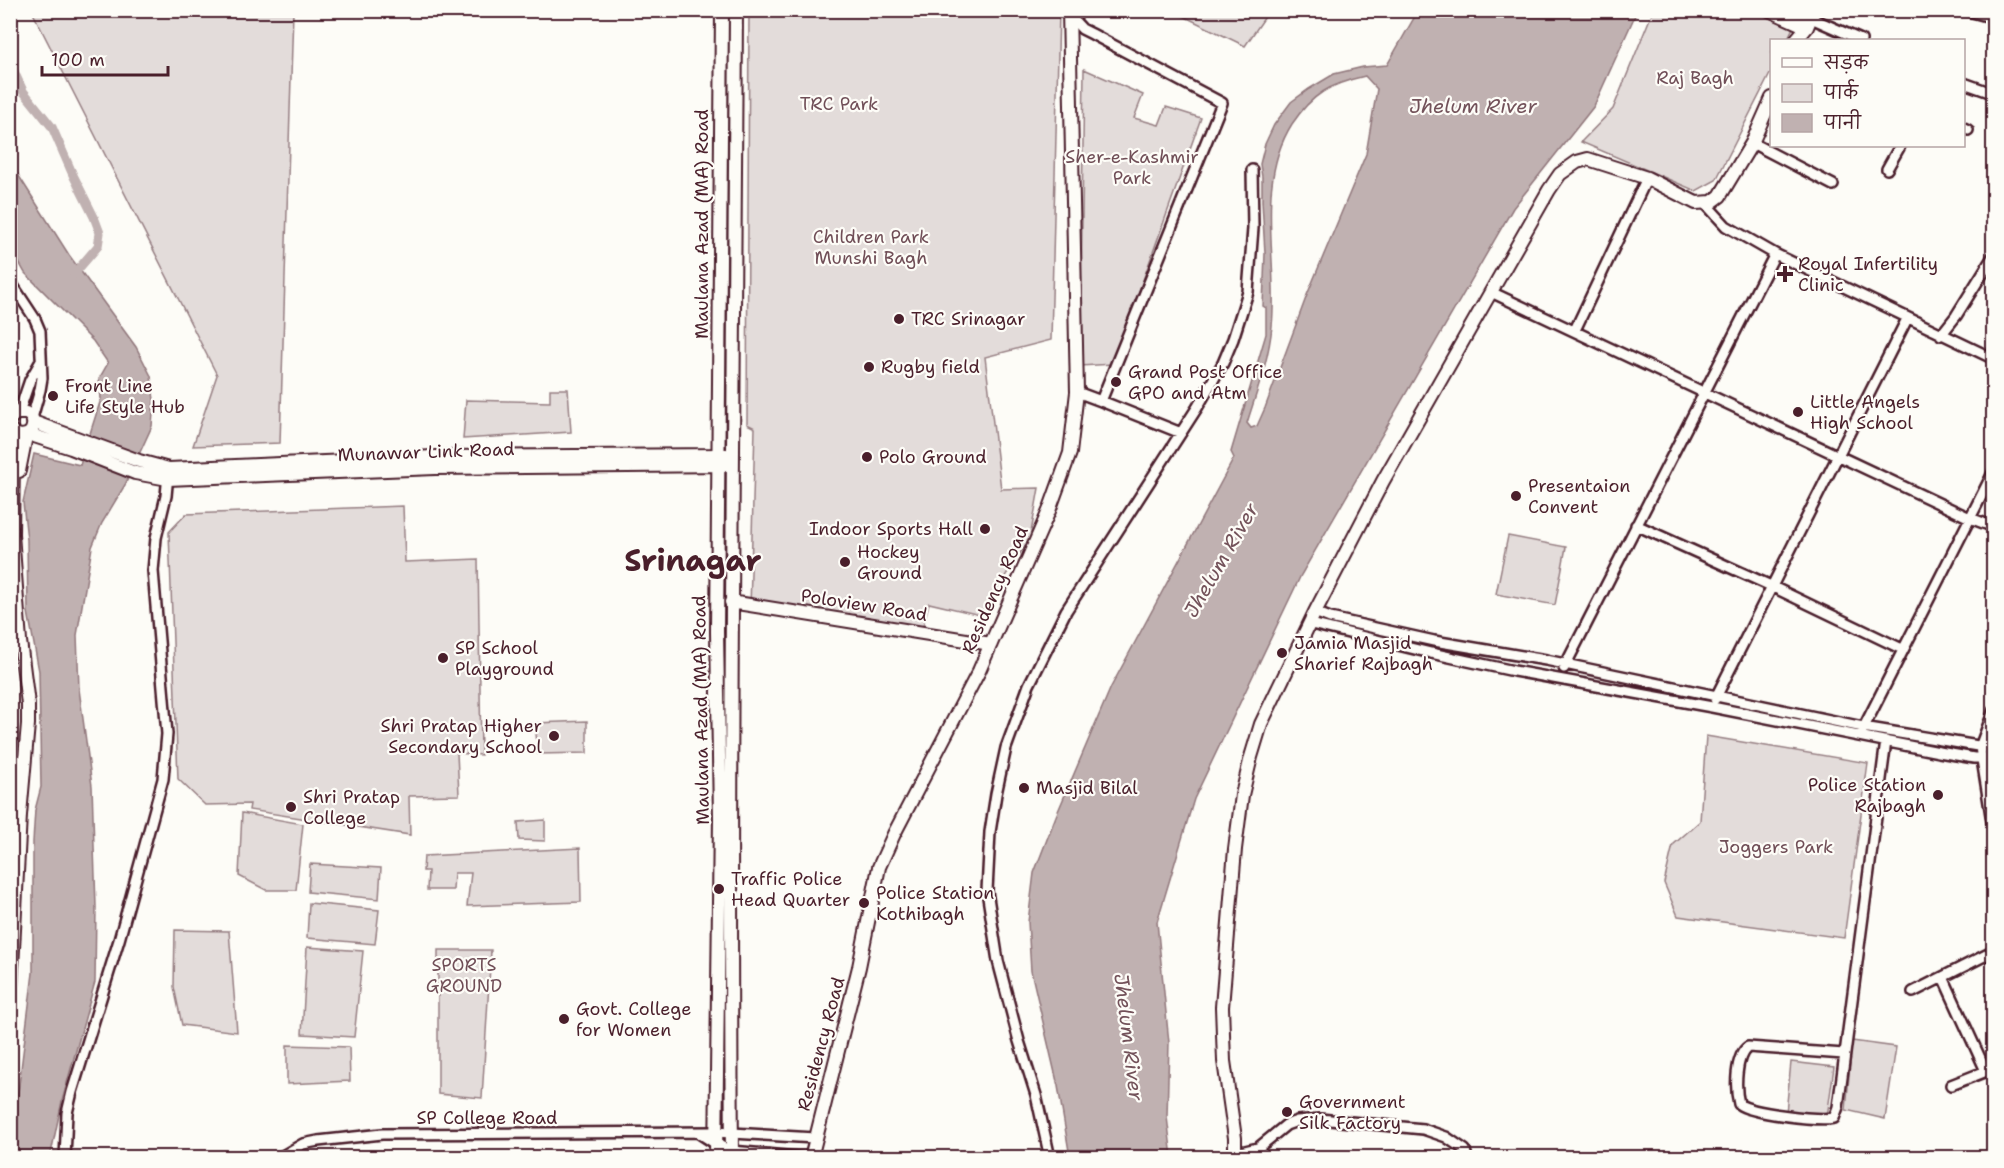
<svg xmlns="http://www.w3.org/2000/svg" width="2004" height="1168" font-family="'Shantell Sans','Playpen Sans Deva',sans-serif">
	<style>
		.green { fill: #e3dcda; stroke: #967e82; stroke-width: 1.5 }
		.water { fill: #c0b1b1; stroke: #91777b; stroke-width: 1.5; fill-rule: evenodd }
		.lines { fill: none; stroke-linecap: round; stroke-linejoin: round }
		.canal { stroke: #c0b1b1; stroke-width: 9 }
		.minor-casing { stroke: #4a1f2b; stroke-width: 14 }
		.major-casing { stroke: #4a1f2b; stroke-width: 16 }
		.minor { stroke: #fdfcf7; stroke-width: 9 }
		.major { stroke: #fdfcf7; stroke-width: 12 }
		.poi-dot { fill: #4a1f2b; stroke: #fdfcf7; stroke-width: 2 }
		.labels { text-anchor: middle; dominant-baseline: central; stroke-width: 4.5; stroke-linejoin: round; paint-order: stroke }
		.park-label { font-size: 18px; fill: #704e57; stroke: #fdfcf7 }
		.street-label { font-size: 18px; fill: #4a1f2b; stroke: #fdfcf7 }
		.poi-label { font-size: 18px; fill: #4a1f2b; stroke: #fdfcf7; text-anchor: start }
		.water-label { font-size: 20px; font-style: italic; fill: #73525a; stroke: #fdfcf7 }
		.town-label { font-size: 30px; font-weight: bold; fill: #4a1f2b; stroke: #fdfcf7 }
	</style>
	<rect width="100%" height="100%" fill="#fdfcf7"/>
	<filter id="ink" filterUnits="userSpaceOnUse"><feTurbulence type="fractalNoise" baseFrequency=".0167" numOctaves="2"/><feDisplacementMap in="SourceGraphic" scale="12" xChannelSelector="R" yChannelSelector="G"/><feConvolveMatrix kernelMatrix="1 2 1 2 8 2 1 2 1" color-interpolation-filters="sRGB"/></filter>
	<g filter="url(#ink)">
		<path class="green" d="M32 11H293L280 443 193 446 217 375Z
			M749 11H1059L1051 340 985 357 1001 489 1039 488 1030 538 980 615 929 603 921 634 750 609 755 428 747 424Z
			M1173 11H1269L1245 46Z
			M1653 11H1801L1787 40H1772L1771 72 1716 180 1696 191 1581 142 1613 109Z
			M1084 69 1143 95 1134 118 1159 125 1166 107 1201 118 1113 364 1080 366Z
			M550 389H568L571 432 463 439 466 400 550 402Z
			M403 506 405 562 478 559 481 755 457 753 459 795 409 796 410 835 249 810 250 804 205 805 178 779 169 532 186 514Z
			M1508 536 1566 547 1555 605 1496 594Z
			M587 721V753L538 754 535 723Z
			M1706 736 1868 763 1844 938 1678 916 1664 883 1673 845 1700 821Z
			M242 813 303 824 296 890H266L239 876Z
			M545 820V841L519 840 518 822Z
			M580 848 581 902 467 906 471 873H454L453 890H427L428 871H423L424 856Z
			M310 864 381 868 379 899 308 892Z
			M309 903 379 910 375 944 307 938Z
			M175 930 229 931 237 1032 182 1025 174 987Z
			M307 947 363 951 354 1037 302 1034Z
			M438 950H491L482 1098 438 1094Z
			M1852 1041 1896 1047 1885 1119 1846 1110Z
			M287 1045 349 1047 350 1081 287 1084Z
			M1791 1062 1834 1067 1827 1117 1786 1113Z"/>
		<path class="water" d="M1418 11H1637L1594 106 1513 208 1301 575 1194 799 1157 922 1169 1043 1167 1117 1172 1157H1070L1058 1086 1031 971 1028 922 1034 873 1056 816 1111 687 1234 458 1231 452 1266 334V308L1263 306 1265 253 1262 201V177L1260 164 1265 144 1274 125 1291 102 1309 89 1334 74 1363 67 1387 65ZM1365 76 1377 89 1366 154 1307 295 1265 408 1257 426 1251 428 1247 423C1257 391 1269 359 1272 326 1279 260 1254 184 1292 124 1312 94 1330 84 1365 76Z
			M10 162 69 255 136 347 151 376 154 400 152 426 125 485 102 523 92 547 77 635 79 689 92 786 96 907 95 982 62 1101 50 1158 10 1157 33 973V842L35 810 41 787 39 671 28 612 27 540 23 502 34 454 80 465 101 399 99 379 108 363 93 341 25 273 11 248Z"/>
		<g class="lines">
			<path class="canal" d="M10 63 23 91 52 127 73 175 94 217 100 233 98 246 74 274"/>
			<defs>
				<path id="minor" d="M1965 10 1994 18
					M1069 15 1082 29 1092 34 1222 103 1101 401 1077 392
					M1811 18 1861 40
					M1964 83 1992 93
					M1964 128 1968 130
					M1752 143 1833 185
					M1887 169 1900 146
					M1705 203 1726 226 1775 254 1994 359
					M10 281 35 319 40 331 42 378 40 390 32 418
					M1491 292 1970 518 1994 527
					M1575 330 1647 178
					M1941 335 1956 316 1994 255
					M1101 401 1181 433
					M19 412 30 380 41 361
					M1636 525 1771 586 1902 649
					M1315 612 1330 618 1434 641 1546 660 1863 727 1990 748
					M1311 624 1431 653 1514 671 1712 707 1939 752 1974 758H1992
					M1564 668 1775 254
					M1715 699 1907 319
					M1994 710 1980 747 1994 834
					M1862 731 1994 471
					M1994 737 1990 748 1994 776
					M1994 885V899
					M1943 977 1986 1071
					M1913 992 1994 951
					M1844 1054 1748 1047C1735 1056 1735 1089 1739 1104 1750 1113 1818 1121 1834 1118L1838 1107 1886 741
					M1951 1085 1994 1068
					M699 1133 716 1144 732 1151 807 1158
					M1236 1153 1258 1148 1286 1125 1297 1121 1320 1119 1423 1129 1446 1137 1465 1150 1467 1158
					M65 1158 67 1113 72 1092 119 940 163 779 167 734 153 571 156 538 166 496 168 474
					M279 1158 303 1144 318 1141 382 1134 715 1132 815 1138
					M1050 1158 1036 1095 1019 1041 998 961 987 891 990 832 996 794 1006 748 1029 685 1066 611 1197 408 1223 363 1233 339 1248 292 1253 228 1252 170"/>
				<path id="major" d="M1769 10 1807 27
					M1793 10 1811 18
					M1796 40 1807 27 1814 10
					M10 419 16 413H26C34 417 35 424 31 432 24 438 16 437 10 429
					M33 422 139 461 169 469 434 457 726 455
					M28 434 71 448 135 473 168 479 435 468 727 465
					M19 471 26 436
					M731 602 991 644
					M10 1006 20 815 28 724V704L20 641 12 534 13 461 17 435
					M716 1158 720 818 717 632 722 10
					M732 1158C729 775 734 393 736 10
					M811 1158 859 967 879 867 894 834 979 671 1049 511 1070 453 1077 392 1069 10
					M1235 1158V1138L1224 1061 1222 1007 1235 849 1242 795 1251 757 1261 724 1315 612 1383 481 1549 190 1560 174 1577 162 1588 159 1647 178 1696 203 1712 202 1720 196 1752 143 1772 98"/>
			</defs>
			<use href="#minor" class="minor-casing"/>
			<use href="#major" class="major-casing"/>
			<use href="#minor" class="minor"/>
			<use href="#major" class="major"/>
		</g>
	</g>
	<g class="poi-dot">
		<path d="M1782 265h6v6h6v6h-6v6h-6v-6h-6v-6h6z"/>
		<circle cx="899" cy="319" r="6"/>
		<circle cx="869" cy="367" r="6"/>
		<circle cx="1116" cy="382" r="6"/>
		<circle cx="53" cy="396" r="6"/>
		<circle cx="1798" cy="412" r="6"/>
		<circle cx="867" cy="457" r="6"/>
		<circle cx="1516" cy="496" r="6"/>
		<circle cx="985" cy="529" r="6"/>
		<circle cx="845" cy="562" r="6"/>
		<circle cx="1282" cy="653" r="6"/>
		<circle cx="443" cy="658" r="6"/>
		<circle cx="554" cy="736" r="6"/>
		<circle cx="1024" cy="788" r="6"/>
		<circle cx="1938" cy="795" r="6"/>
		<circle cx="291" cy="807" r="6"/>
		<circle cx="719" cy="889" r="6"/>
		<circle cx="864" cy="903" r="6"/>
		<circle cx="564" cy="1019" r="6"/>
		<circle cx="1287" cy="1112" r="6"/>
	</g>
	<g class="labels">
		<g class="park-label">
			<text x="1695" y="78">Raj Bagh</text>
			<text x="839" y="104">TRC Park</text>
			<text x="1132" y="157">Sher-e-Kashmir<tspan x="1132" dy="21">Park</tspan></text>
			<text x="871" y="237">Children Park<tspan x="871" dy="21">Munshi Bagh</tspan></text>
			<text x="1776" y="847">Joggers Park</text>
			<text x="464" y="965">SPORTS<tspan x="464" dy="21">GROUND</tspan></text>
		</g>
		<g class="street-label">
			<text transform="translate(702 224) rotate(-90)">Maulana Azad (MA) Road</text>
			<text transform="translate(426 452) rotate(-2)">Munawar Link Road</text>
			<text transform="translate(995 590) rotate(-66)">Residency Road</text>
			<text transform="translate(864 605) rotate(9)">Poloview Road</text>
			<text transform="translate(701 710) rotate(-91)">Maulana Azad (MA) Road</text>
			<text transform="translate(821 1044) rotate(-75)">Residency Road</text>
			<text x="487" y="1118">SP College Road</text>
		</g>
		<g class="poi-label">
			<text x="1798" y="264">Royal Infertility<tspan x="1798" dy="21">Clinic</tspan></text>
			<text x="911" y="319">TRC Srinagar</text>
			<text x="881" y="367">Rugby field</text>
			<text x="1128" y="372">Grand Post Office<tspan x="1128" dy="21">GPO and Atm</tspan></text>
			<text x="65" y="386">Front Line<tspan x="65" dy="21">Life Style Hub</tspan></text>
			<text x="1810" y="402">Little Angels<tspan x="1810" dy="21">High School</tspan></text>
			<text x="879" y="457">Polo Ground</text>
			<text x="1528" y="486">Presentaion<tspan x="1528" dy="21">Convent</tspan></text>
			<text x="973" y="529" text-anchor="end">Indoor Sports Hall</text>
			<text x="857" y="552">Hockey<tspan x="857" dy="21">Ground</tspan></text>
			<text x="1294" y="643">Jamia Masjid<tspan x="1294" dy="21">Sharief Rajbagh</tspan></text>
			<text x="455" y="648">SP School<tspan x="455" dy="21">Playground</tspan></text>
			<text x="542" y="726" text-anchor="end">Shri Pratap Higher<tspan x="542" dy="21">Secondary School</tspan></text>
			<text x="1926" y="785" text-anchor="end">Police Station<tspan x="1926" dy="21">Rajbagh</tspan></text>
			<text x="1036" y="788">Masjid Bilal</text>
			<text x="303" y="797">Shri Pratap<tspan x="303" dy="21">College</tspan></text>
			<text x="731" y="879">Traffic Police<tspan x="731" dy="21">Head Quarter</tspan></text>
			<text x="876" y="893">Police Station<tspan x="876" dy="21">Kothibagh</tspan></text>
			<text x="576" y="1009">Govt. College<tspan x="576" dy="21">for Women</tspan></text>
			<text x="1299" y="1102">Government<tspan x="1299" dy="21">Silk Factory</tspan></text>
		</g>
		<g class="water-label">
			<text x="1473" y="106">Jhelum River</text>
			<text transform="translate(1221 560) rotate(-60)">Jhelum River</text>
			<text transform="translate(1129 1037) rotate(83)">Jhelum River</text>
		</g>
		<g class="town-label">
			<text x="693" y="560">Srinagar</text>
		</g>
	</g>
	<rect width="2004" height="1168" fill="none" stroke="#fdfcf7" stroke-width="36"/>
	<rect x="18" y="18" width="1968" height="1132" fill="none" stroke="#4a1f2b" stroke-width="2" filter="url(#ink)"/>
	<rect x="1770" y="39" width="195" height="108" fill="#fdfcf7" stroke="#b5a4a5" stroke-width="1.5"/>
	<rect x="1782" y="58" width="30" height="9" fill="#fdfcf7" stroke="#b5a4a5" stroke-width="1.5"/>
	<text x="1824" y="69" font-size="18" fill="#4a1f2b">सड़क</text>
	<rect x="1782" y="84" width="30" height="18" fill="#e3dcda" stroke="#b5a4a5" stroke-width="1.5"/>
	<text x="1824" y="99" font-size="18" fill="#4a1f2b">पार्क</text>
	<rect x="1782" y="114" width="30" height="18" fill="#c0b1b1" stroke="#b5a4a5" stroke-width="1.5"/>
	<text x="1824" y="129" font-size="18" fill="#4a1f2b">पानी</text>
	<path d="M42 66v9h126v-9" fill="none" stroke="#4a1f2b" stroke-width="3"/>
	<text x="51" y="66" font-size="18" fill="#4a1f2b" stroke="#fdfcf7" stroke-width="4.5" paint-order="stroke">100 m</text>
</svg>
